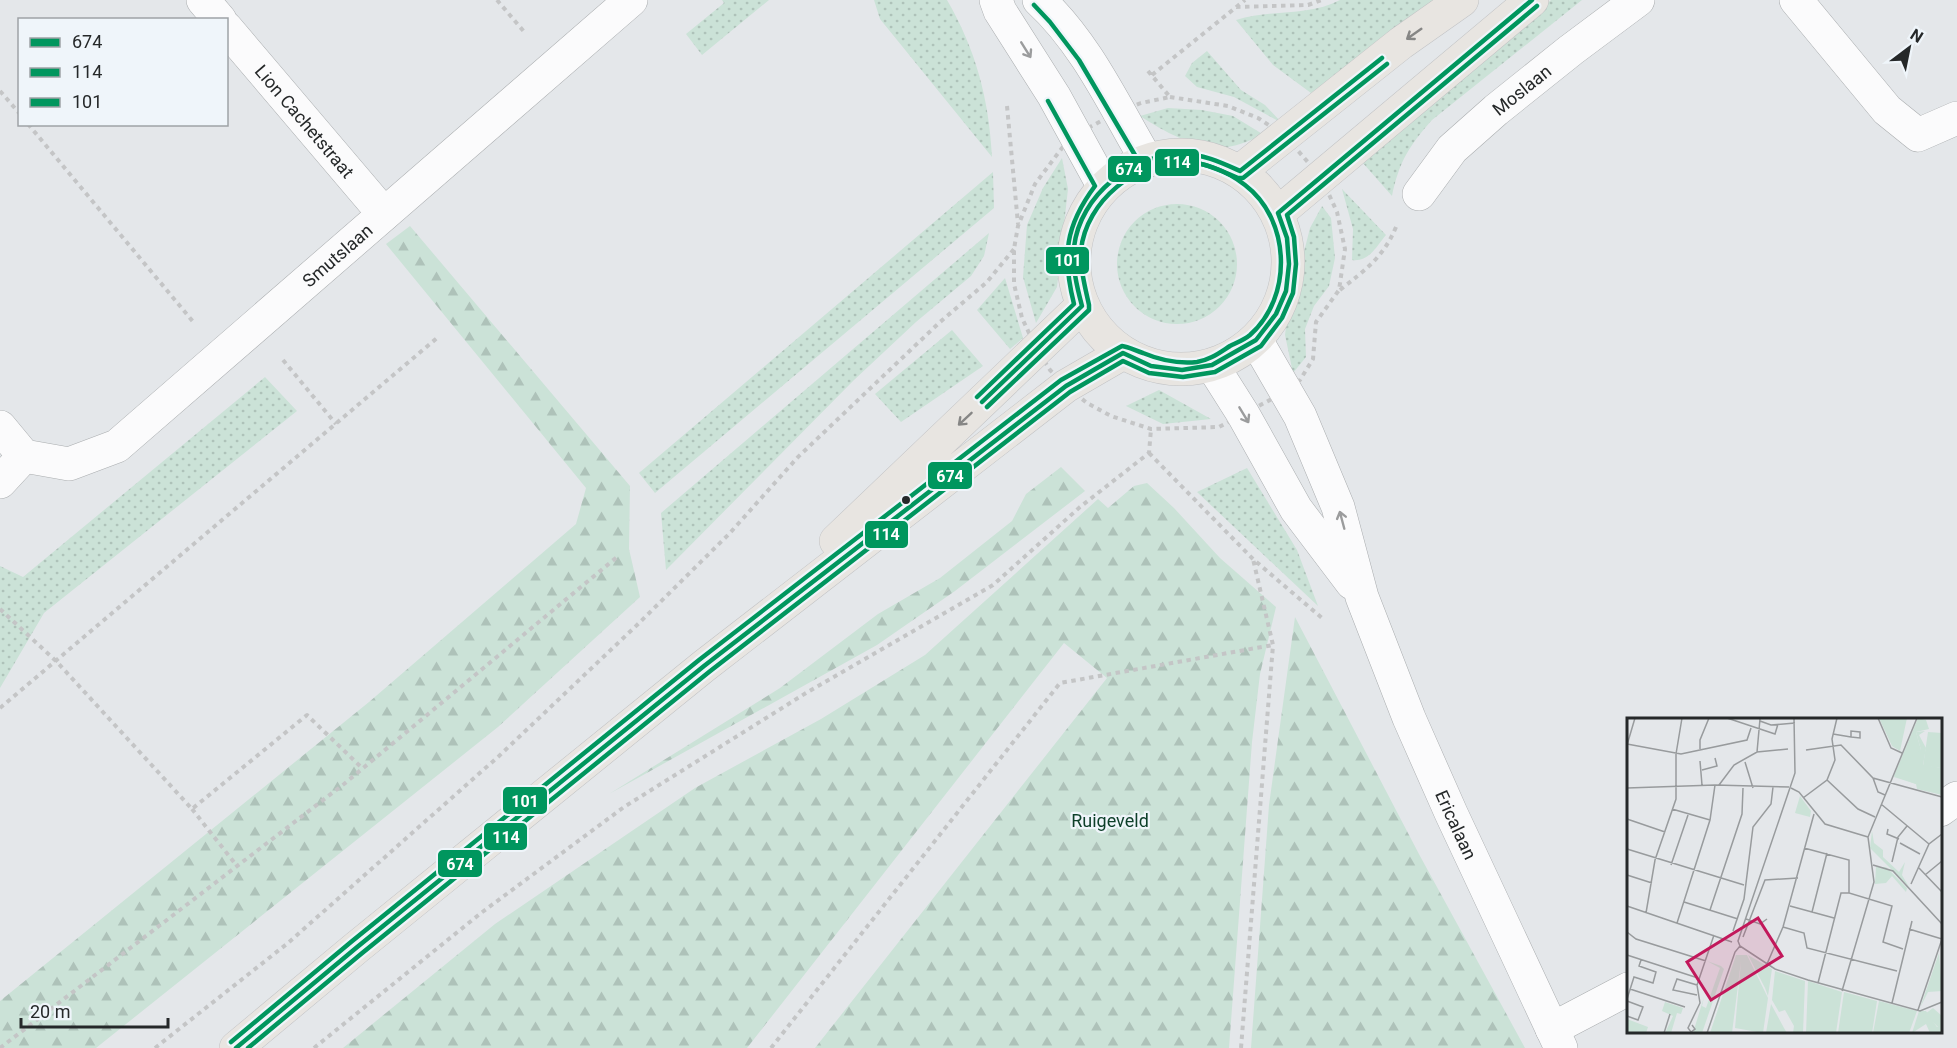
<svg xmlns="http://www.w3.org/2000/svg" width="1957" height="1048" font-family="Roboto,sans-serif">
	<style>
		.grass { fill: url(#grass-dots) }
		.forest { fill: url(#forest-firs) }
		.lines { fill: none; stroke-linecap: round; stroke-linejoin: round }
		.minor-casing { stroke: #aaadaf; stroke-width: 34 }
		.tertiary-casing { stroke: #aaadaf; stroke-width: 34 }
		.primary-casing { stroke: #c2c3c5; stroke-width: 34 }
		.path { stroke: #c4c5c6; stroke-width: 4; stroke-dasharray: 4.5 4.5; stroke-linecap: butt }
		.minor { stroke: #fbfbfc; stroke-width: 33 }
		.tertiary { stroke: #fbfbfc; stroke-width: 33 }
		.primary { stroke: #e8e5e1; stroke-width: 33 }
		.bus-1-casing { stroke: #eff5fa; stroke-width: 9 }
		.bus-2-casing { stroke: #eff5fa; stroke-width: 9 }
		.bus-3-casing { stroke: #eff5fa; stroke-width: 9 }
		.bus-1 { stroke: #00965e; stroke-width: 4.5 }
		.bus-2 { stroke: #00965e; stroke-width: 4.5 }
		.bus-3 { stroke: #00965e; stroke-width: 4.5 }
		.oneway { stroke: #868685 }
		.oneway2 { stroke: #9b9c9d }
		.bus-dot { fill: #252829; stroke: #eff5fa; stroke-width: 2 }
		.labels { text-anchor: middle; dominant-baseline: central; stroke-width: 4.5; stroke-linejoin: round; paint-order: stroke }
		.street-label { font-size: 18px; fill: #252829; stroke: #eff5fa }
		.park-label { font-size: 18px; fill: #0d3f29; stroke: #eff5fa }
		.inset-road { fill: none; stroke: #989b9d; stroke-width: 1.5 }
		.view { fill: #c2185b; fill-opacity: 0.15; stroke: #c2185b; stroke-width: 3 }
		.inset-edge { fill: none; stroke: #252829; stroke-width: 3 }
		.line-badge { stroke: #eff5fa; stroke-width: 2 }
		.badge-label { font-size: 16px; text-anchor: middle; font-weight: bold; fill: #fff }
	</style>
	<defs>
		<pattern id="grass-dots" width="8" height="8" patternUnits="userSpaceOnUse" patternTransform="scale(1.5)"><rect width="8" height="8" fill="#cbe2d7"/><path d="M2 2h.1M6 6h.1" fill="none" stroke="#aec2b9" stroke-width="1.8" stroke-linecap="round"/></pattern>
		<pattern id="forest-firs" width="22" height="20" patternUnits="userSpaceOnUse" patternTransform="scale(1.5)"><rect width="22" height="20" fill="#cbe2d7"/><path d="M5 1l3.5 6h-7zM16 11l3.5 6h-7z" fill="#aec2b9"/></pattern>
	</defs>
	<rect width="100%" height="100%" fill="#e4e7ea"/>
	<path class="grass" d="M722 0H769L702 55 686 34 724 3Z
		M874 0H947C976 50 989 99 992 157L880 19Z
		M1340 0H1440L1311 93 1273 65 1236 20C1270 9 1308 17 1340 0Z
		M1551 0H1582L1432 120C1409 146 1399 162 1392 196L1362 162Z
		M1207 51 1241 90 1265 105 1282 123 1234 97 1197 87 1185 76 1192 63Z
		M1168 108 1202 110 1233 116 1264 135C1252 139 1239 146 1227 147 1194 149 1167 133 1140 116Z
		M1062 158 1068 189 1057 287 1036 323 1023 277 1027 225 1043 188Z
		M993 172 994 208 655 493 639 473Z
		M1342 189 1386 235C1376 247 1369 262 1352 260L1353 229Z
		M1117 264a60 60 0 1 1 120 0a60 60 0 1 1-120 0Z
		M1322 206 1331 218 1335 258 1329 286 1314 306 1305 329 1306 357 1293 373 1285 335 1287 319 1310 228Z
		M989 233 984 256 971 276 916 322 854 380 666 570 661 513Z
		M1005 278 1023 338 1010 349 977 310Z
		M952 330 983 366 901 422 875 394Z
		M265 377 297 411 44 613 0 688V566L23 577Z
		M1159 390 1211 419 1163 424 1126 406Z
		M1247 468 1297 550 1318 606 1197 492Z"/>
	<path class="forest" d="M410 226 630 486 629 549 640 597 498 727 96 1048H0V1001L369 702 576 524 586 488 386 244Z
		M1061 467 1085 491 955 591 877 645 609 794 780 688 878 614 940 578 1012 521 1026 494Z
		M1147 483 1174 508 1220 558 1276 607 1260 674 1252 742 1229 1048H815L1107 678 1064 643 747 1048H343L495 924 695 788 821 719 925 655 1098 499 1108 508 1134 486Z
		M1295 617 1420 856 1525 1048H1251L1269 805Z"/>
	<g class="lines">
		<defs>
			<g id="minor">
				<path d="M203 0 220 20"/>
				<path d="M1796 0 1887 110 1918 135 1957 118"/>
				<path id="s1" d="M226 28 384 214"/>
				<path id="s2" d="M1419 194 1452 149 1496 110 1571 50 1638 0"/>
				<path id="s3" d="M0 427 24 456 69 464 117 446 631 0"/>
				<path d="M0 482 24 456"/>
				<path d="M1940 810 1957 798"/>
				<path d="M1552 1029 1628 989"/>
			</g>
			<g id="tertiary">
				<path d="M996 0 1000 11 1054 96 1104 187"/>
				<path d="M1039 0C1086 43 1115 107 1147 161"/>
				<path id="s4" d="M1256 340 1300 416 1338 507 1362 597 1409 718 1451 813 1561 1048"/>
				<path d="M1212 365 1243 414 1296 509 1352 583"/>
			</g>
			<path id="primary" d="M1074 262a107 107 0 1 1 214 0a107 107 0 1 1-214 0Z
				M1240 171 1401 43 1462 0
				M1278 213 1532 0
				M836 541 1082 306
				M236 1048 356 948 704 666 1066 386 1123 353"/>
		</defs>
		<use href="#minor" class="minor-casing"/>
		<use href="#tertiary" class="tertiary-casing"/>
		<use href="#primary" class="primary-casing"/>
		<path class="path" d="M497 0 526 34
			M1236 7 1308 5 1322 0
			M1148 71 1170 97
			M1152 75 1245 0
			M0 91 20 114
			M1170 97 1228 106 1258 118 1285 136 1321 177 1337 212 1345 249 1339 290 1316 322 1313 359 1300 380 1285 392 1219 427 1151 429 1111 416 1087 403 1066 386 1050 370 1037 350 1022 318 1014 284V249L1018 226 1035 184 1062 148 1077 134 1118 112 1141 103Z
			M1007 106 1018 224
			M28 124 195 324
			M1340 290C1365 270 1383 258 1396 227
			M283 360 336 424
			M1149 453 1253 559 1322 618
			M0 609 57 662 192 809 307 715 362 768
			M0 708 437 338
			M192 809 237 866
			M0 1048 344 784 617 557
			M155 1048 288 943 499 756 637 625 729 534 798 457 940 322 987 282 1014 249
			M314 1048 481 913 624 807 806 693 993 585 1080 507 1149 453 1151 429
			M771 1048 1060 683 1273 645
			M1241 1048 1273 645 1253 559"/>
		<use href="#minor" class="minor"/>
		<use href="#tertiary" class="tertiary"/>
		<use href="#primary" class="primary"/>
		<defs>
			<path id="bus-1" d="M982 402 1082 306C1077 287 1072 267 1074 247 1080 195 1132 154 1183 154 1203 154 1222 163 1240 171L1382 58
				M236 1048 356 948 704 666 1066 386 1123 353 1151 366 1182 370 1212 365 1256 340 1276 314 1286 291 1289 264 1287 238 1278 213 1532 0"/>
			<path id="bus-2" d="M987 407 1089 310V305C1085 287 1080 268 1081 250 1086 201 1137 160 1185 162 1204 162 1221 171 1238 178H1243L1387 64
				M248 1048 361 954 709 672 1070 392 1123 361 1149 373 1183 377 1215 372 1261 346 1282 318 1293 293 1296 264 1294 237 1287 215 1537 6"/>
			<path id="bus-3" d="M977 397 1074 304C1062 256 1065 226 1095 186L1048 101
				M231 1042 351 942 699 660 1061 380 1122 346C1129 347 1136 351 1143 353 1160 360 1179 364 1197 362 1210 360 1219 353 1230 346 1236 343 1244 340 1250 335 1293 297 1291 220 1245 185 1227 171 1201 160 1177 162 1167 163 1152 171 1142 167L1079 60 1050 22 1034 5"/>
		</defs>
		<use href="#bus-1" class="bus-1-casing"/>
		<use href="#bus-2" class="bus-2-casing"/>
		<use href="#bus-3" class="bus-3-casing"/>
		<use href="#bus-1" class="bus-1"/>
		<use href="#bus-2" class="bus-2"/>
		<use href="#bus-3" class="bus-3"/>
	</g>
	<defs><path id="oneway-shaft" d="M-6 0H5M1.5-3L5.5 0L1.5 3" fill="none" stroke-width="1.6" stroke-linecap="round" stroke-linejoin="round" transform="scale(1.5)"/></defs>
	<g class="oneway">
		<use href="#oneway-shaft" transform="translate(1414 34) rotate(145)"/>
		<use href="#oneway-shaft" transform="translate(965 419) rotate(137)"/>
	</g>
	<g class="oneway2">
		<use href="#oneway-shaft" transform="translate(1026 50) rotate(58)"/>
		<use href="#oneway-shaft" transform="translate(1244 415) rotate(59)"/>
		<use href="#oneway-shaft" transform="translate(1342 520) rotate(-105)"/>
	</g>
	<circle class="bus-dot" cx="906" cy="500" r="5"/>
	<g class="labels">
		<g class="street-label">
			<text stroke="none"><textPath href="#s2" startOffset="147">Moslaan</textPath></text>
			<text stroke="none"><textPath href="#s1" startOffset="122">Lion Cachetstraat</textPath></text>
			<text stroke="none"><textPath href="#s3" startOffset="426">Smutslaan</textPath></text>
			<text stroke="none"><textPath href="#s4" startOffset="526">Ericalaan</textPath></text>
		</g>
		<g class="park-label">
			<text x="1110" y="820">Ruigeveld</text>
		</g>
	</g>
	<g transform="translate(1627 718)">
		<rect width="315" height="315" fill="#e4e7ea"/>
		<path d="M252 0H280L273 33 265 28ZM291 0 299 2 302 11 289 14 294 32 289 66 267 58ZM173 78 184 93 183 99 168 95ZM38 284 56 290 54 296 50 295 44 315H38L46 298 35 293ZM306 290 315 298V309H311L298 296Z" fill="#cbe2d7"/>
		<path d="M298 13 292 17 299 30 296 47 315 50V77L290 71 289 66 267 59 271 48 294 32 289 14ZM245 113 247 125 256 132V139L272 154 278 144 275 157 282 169 243 130ZM249 149H259L280 170 279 174 265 158 259 165 248 166ZM312 235 315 273 301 274 293 290ZM109 237H120L141 280 136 315 108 310 114 243 105 315H83ZM121 237 145 251 141 278 138 270ZM80 243 94 248 97 251 75 315H66L77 279 75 288 79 290 93 250ZM148 253 178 263 176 315H166L167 308 158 292 152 294 145 282ZM181 263 215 274 209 315H179ZM217 274 250 283 245 315H211ZM252 283 290 293 282 315H246ZM144 286 157 310 160 315H139ZM292 293H299L310 309H315V315H303L299 306 285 315ZM0 301 21 309 19 315H0Z" fill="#cbe2d7"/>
		<path d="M301 14 315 15V50L296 48Z" fill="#cbe2d7"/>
		<path class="inset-road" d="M100 0 148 16 151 6M251 0 264 30 275 35M133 3 144 7 168 5M206 16 224 19 233 20V14L224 13V19M0 26 54 36 120 22 124 10M0 27 8 0M73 31V22L82 0M179 32 214 27 246 60 315 79M130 34 133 1M73 43 75 67M118 44 126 70M75 52 90 48 88 40M246 60 251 74 258 77M200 62 231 91 248 99M92 67 107 47 130 34 161 31M0 70 88 67 162 69M164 70 172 74 198 106 241 119M176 80 200 62 208 42 205 21 210 0M254 86 302 126M45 91 83 102M0 101 38 114M261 111 260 116 272 121M273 125 293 136M177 130 222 142V175L265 188 256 224 276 231M0 131 117 167M265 144 271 119 280 108M44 147 61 97M246 147 266 153 315 206M292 150 315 174M0 157 25 165M298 157 315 143M284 166 302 126 315 116M57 184 111 201M0 188 105 224M163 188 207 200M83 192 115 96 116 70M185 194 200 135M19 195 28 142 49 81V36L55 0M119 201 133 206 140 201M50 205 83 102 88 67M156 209 177 215 180 230 270 253M282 211 315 221M106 213 117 181 126 109 144 86 146 69M0 214 9 221 79 243M116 219 138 162 171 160M113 228 148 251 181 262 293 293 315 284M0 237 71 260M140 246 156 209 187 96M191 265 214 175H222M3 271 58 289M215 273 247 164 241 119 290 0M70 277 46 272 50 261 70 267 87 217M0 281 7 259 26 265 29 254 12 248 14 242M0 283 16 289 11 302 0 298M265 285 285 203M291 292 315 221M65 307 68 311 64 314 61 310 73 285 70 267M37 315 43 296M80 315 108 234 113 228 111 223 168 55 167 0"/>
		<path class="view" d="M131 200 155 238 84 282 60 244Z"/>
		<rect width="315" height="315" class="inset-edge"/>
	</g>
	<g class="line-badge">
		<rect x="1154" y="148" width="46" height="29" rx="6" fill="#00965e"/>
		<rect x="1107" y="155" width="45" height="28" rx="6" fill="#00965e"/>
		<rect x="1045" y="246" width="45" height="29" rx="6" fill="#00965e"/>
		<rect x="927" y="461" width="46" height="29" rx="6" fill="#00965e"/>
		<rect x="864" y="520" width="45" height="29" rx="6" fill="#00965e"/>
		<rect x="502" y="786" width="46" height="29" rx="6" fill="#00965e"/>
		<rect x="483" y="822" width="45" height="29" rx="6" fill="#00965e"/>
		<rect x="437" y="849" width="46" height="29" rx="6" fill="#00965e"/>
	</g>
	<g class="badge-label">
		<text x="1177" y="168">114</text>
		<text x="1129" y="175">674</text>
		<text x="1068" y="266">101</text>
		<text x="950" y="482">674</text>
		<text x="886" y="540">114</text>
		<text x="525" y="807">101</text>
		<text x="506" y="843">114</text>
		<text x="460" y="870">674</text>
	</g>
	<rect x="18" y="18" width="210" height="108" fill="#eff5fa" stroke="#9ea3a6" stroke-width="1.5"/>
	<rect x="30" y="38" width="30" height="9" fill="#00965e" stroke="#9ea3a6" stroke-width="1.5"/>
	<text x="72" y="48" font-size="18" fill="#252829">674</text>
	<rect x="30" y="68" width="30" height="9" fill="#00965e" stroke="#9ea3a6" stroke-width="1.5"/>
	<text x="72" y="78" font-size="18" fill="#252829">114</text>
	<rect x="30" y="98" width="30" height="9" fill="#00965e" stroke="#9ea3a6" stroke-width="1.5"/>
	<text x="72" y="108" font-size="18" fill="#252829">101</text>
	<g transform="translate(1909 48) rotate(32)" stroke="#eff5fa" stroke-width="4.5" paint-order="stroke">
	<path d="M0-4.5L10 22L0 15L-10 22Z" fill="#252829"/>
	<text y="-9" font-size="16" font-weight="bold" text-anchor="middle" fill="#252829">N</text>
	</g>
	<path d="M21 1018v9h147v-9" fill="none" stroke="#252829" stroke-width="3"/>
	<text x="30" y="1018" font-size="18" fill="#252829" stroke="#eff5fa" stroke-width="4.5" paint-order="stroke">20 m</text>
</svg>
